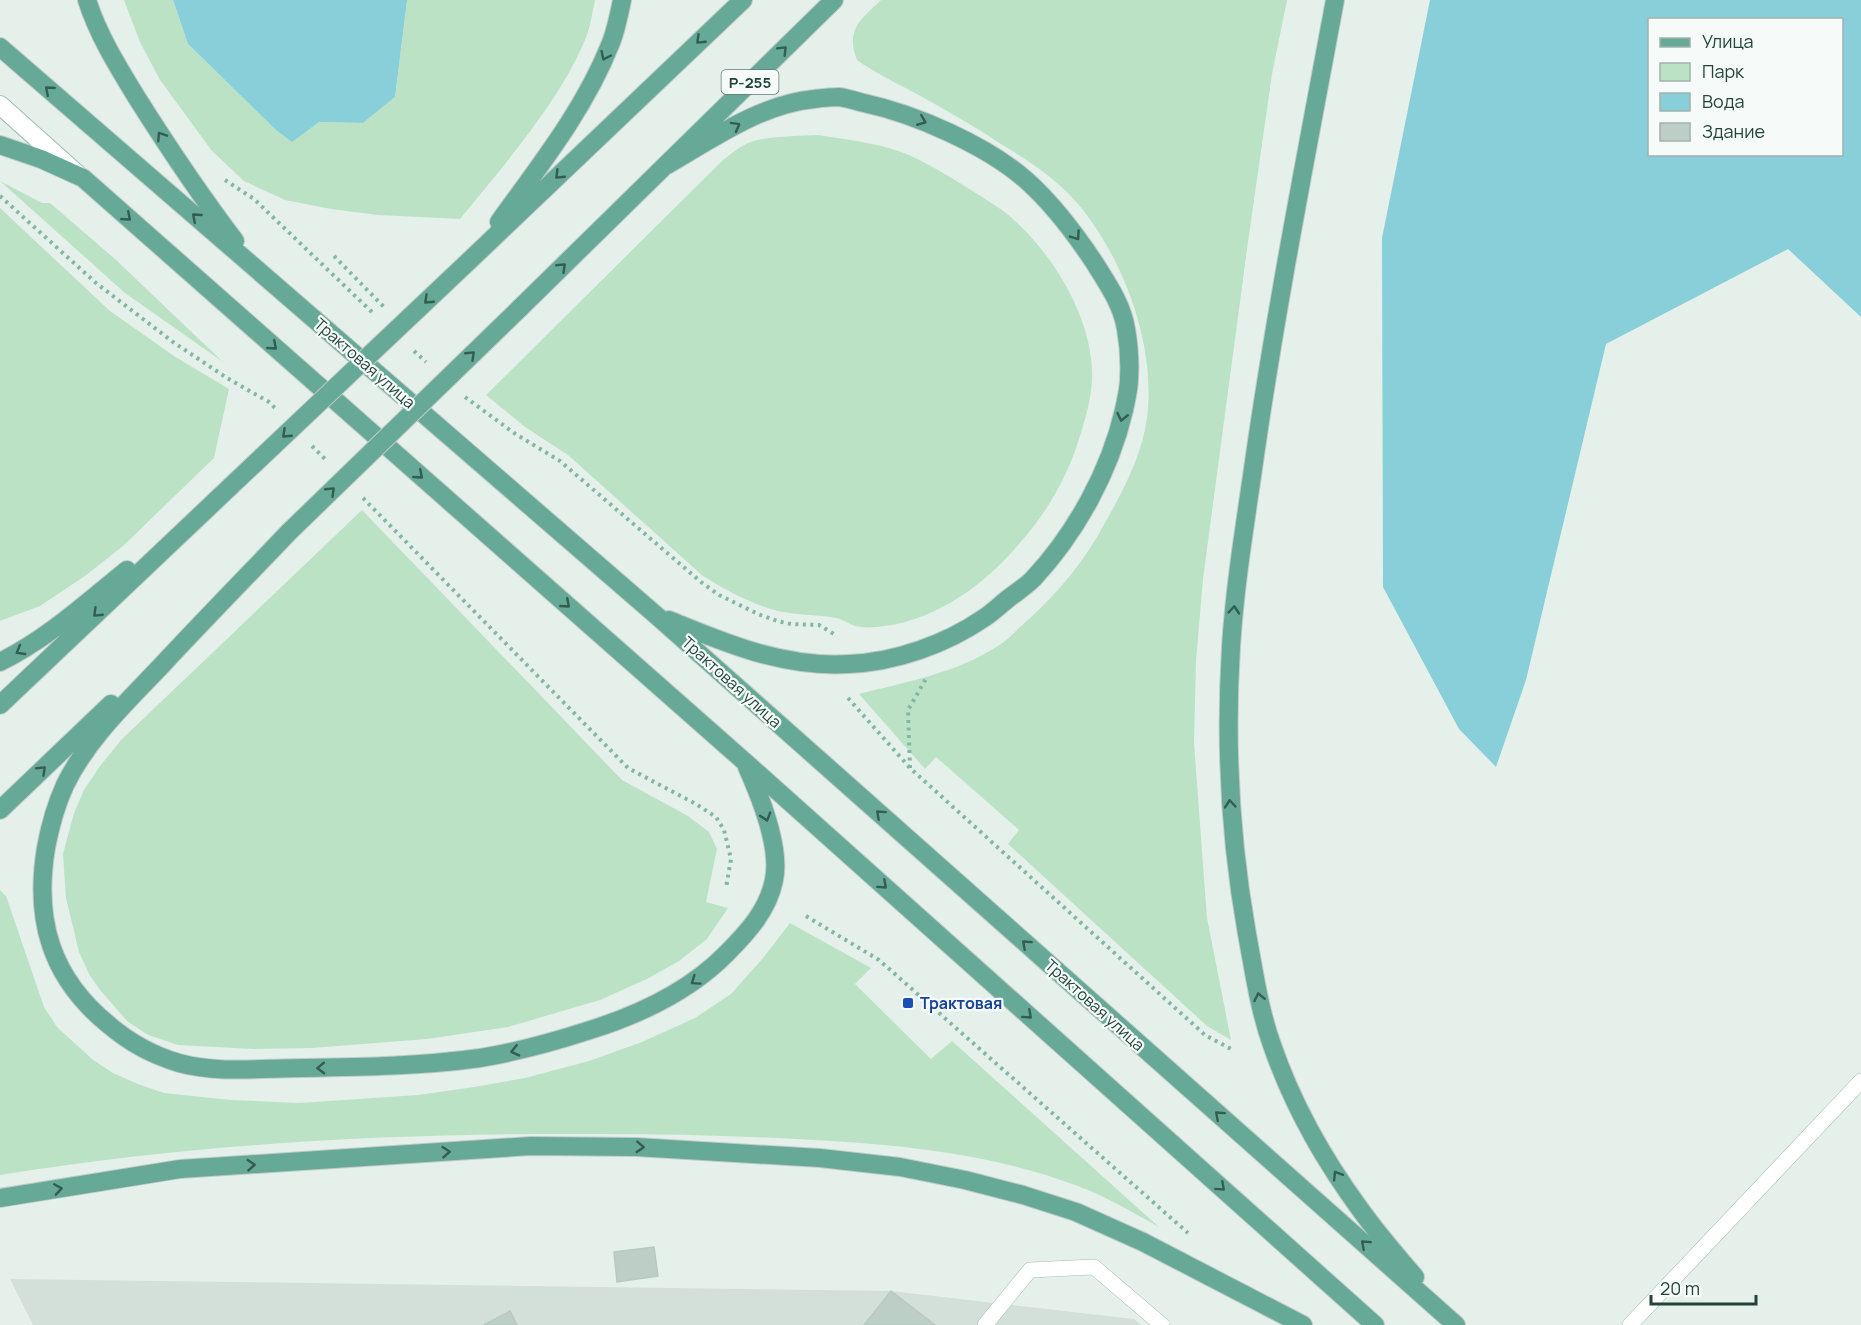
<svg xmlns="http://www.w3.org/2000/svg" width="1861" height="1325" font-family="Manrope,sans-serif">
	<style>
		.built { fill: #d3e0da }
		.green { fill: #bce2c6 }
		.water { fill: #89cfd9; fill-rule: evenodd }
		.building { fill: #bdcec6; stroke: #b7cac1; stroke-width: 1.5 }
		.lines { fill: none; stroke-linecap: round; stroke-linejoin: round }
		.service-casing { stroke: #a7b9b2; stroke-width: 16 }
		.secondary-casing { stroke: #a2bcb3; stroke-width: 20 }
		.primary-casing { stroke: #c1cbc8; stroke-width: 20 }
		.path { stroke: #83b6a5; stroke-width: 4; stroke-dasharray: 3 4.5; stroke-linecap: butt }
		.service { stroke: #fff; stroke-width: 15 }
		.secondary { stroke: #fff; stroke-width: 18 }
		.primary { stroke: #66a996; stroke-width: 18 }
		.primary-bridge-casing { stroke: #c1cbc8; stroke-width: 20; stroke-linecap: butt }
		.primary-bridge { stroke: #66a996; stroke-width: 18 }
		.oneway { stroke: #335d51 }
		.transit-dot { fill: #1a4fb4; stroke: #f6fbf9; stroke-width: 2 }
		.labels { text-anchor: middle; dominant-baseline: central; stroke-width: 4.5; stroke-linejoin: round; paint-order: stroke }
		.shield { fill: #f6fbf9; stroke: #627b73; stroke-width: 1.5 }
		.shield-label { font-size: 15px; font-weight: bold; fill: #22443a }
		.street-label { font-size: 16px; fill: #22443a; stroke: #f6fbf9 }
		.transit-label { font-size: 16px; font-weight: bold; fill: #164399; stroke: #f6fbf9; text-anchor: start }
	</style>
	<rect width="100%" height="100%" fill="#e5f0eb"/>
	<path class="built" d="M10 1279 891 1291 1134 1319 1141 1325H33Z"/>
	<path class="green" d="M124 0H173L188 44 276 130 292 141 319 122 363 123 395 97 407 0H595C593 10 591 22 588 32 565 96 503 166 460 219L378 215 331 209 285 200 244 181 212 151 160 80 140 42Z
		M881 0H1287L1272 74 1248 242 1203 579 1196 661 1194 743 1207 918 1231 1040 1207 1026 1008 844 1019 830 936 757 925 769 859 694C906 682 956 673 998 646 1006 641 1013 634 1019 628 1050 601 1076 572 1097 537 1118 500 1141 461 1147 418 1156 348 1126 265 1083 210 1060 181 1032 163 1001 144 972 125 943 108 913 92 894 82 874 72 857 60 845 30 861 19 881 0Z
		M818 135C848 140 881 143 909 155 933 166 957 181 979 195 988 201 998 207 1006 213 1050 249 1090 313 1092 370 1093 394 1086 417 1079 439 1067 478 1046 514 1019 544 986 583 938 619 885 626 876 627 861 629 853 625 847 623 842 619 836 618 820 615 804 615 789 613 758 608 729 592 703 576L568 455 525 427 486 395 721 162C729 155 738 148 748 143 765 136 798 136 818 135Z
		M0 181 42 203H50L115 259 223 362 125 293Z
		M0 208 110 311 174 356 229 389 214 458 123 546 85 576 40 606 0 621Z
		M362 510 622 780 688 816 709 832 717 849 706 902 728 908 707 939 679 961 647 979 600 1000 508 1027 427 1039 312 1048 253 1049 178 1045 148 1035 127 1021 100 990 89 974 79 952 66 898 63 854 74 813 84 790 100 766 122 739Z
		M0 890 6 896 44 1007 57 1027 92 1059 113 1073 138 1084 164 1093 231 1100 299 1103 418 1095 474 1087 525 1078 589 1061 642 1042 695 1018 731 994 763 958 790 923 871 968 855 984 931 1059 952 1041 1159 1227C1132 1212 1105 1196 1075 1185 997 1156 914 1146 831 1141 753 1136 674 1134 595 1134 395 1133 198 1143 0 1175Z"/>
	<path class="water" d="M173 0H407L395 97 363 123 319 122 292 142 276 130 188 44Z
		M1430 0H1861V317L1788 249 1606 344 1526 680 1496 767 1459 729 1383 587 1382 238ZM1650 20H1842V154H1650Z"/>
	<path class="building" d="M654 1247 658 1276 617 1282 614 1252Z
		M891 1291 935 1325H864Z
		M510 1311 517 1325H484Z"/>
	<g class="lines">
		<defs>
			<path id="service" d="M985 1325 1030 1270 1094 1267 1162 1325
				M1630 1325 1861 1081"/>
			<path id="secondary" d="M0 105 77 174"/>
			<path id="primary" d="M87 0C98 35 118 67 137 98 168 147 200 195 235 241
				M1335 0C1307 151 1277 303 1255 455 1246 519 1235 583 1231 647 1225 744 1230 839 1247 934 1254 971 1259 1009 1272 1045 1292 1103 1324 1160 1360 1209 1377 1233 1396 1255 1415 1277
				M0 47 657 616 1456 1325
				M0 145 41 159 83 178 745 762 1375 1325
				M667 165C712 139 761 104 814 99 822 98 831 97 839 97 847 98 856 101 864 103 915 114 986 145 1026 180 1053 204 1074 232 1094 262 1107 283 1122 304 1126 329 1129 346 1130 363 1129 379 1129 389 1126 400 1124 410 1110 471 1076 533 1033 579 1026 586 1017 592 1009 598 1000 605 993 612 984 618 946 644 896 662 849 664 785 668 727 644 669 620
				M499 222C540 165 584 110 610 45 616 31 619 15 622 0
				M470 260 743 0
				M520 308 834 0
				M289 532C247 576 204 620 162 665 127 702 88 738 65 785 56 805 50 826 46 848 34 920 51 978 109 1025 130 1043 152 1055 179 1063 219 1074 263 1068 304 1068 363 1067 422 1066 480 1058 516 1052 553 1042 587 1031 639 1015 689 992 727 953 748 932 768 910 774 880 781 847 760 796 747 767
				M0 662C47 639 86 603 127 570
				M0 705 231 486
				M0 810 111 704
				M0 1198 180 1169 531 1146 636 1147 820 1158 900 1167 965 1180 1023 1195 1076 1212 1143 1242 1303 1325"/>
		</defs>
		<use href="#service" class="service-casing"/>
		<use href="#secondary" class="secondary-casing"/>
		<use href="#primary" class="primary-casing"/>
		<path class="path" d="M225 180 254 199 375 315
			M0 196 96 283 173 342 227 378 269 402 276 409
			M334 256 384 307
			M414 351 426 362
			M465 397 514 433 560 461 701 582 719 595 758 614 777 621 791 624 819 625 834 634
			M312 446 326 460
			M363 498 628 768 696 804 716 817 724 830 731 859 726 888
			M848 698 910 768 1205 1035 1231 1049
			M910 768 908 710 927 677
			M806 916 879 960 1188 1233"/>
		<use href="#service" class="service"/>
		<use href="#secondary" class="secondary"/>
		<use href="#primary" class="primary"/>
		<defs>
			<path id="primary-bridge" d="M231 486 470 260
				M289 532 520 308"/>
		</defs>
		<use href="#primary-bridge" class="primary-bridge-casing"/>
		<use href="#primary-bridge" class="primary-bridge"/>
	</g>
	<defs><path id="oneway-chevron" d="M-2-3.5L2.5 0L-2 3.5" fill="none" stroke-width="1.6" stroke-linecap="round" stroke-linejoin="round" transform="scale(1.5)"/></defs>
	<g class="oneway">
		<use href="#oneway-chevron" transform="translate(700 40) rotate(136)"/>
		<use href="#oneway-chevron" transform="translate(783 50) rotate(-45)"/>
		<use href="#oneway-chevron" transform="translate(605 56) rotate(115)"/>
		<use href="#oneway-chevron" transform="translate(49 90) rotate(-139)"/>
		<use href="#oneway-chevron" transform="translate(922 121) rotate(22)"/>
		<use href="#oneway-chevron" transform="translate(736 126) rotate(-29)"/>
		<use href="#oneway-chevron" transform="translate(161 136) rotate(-123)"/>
		<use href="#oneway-chevron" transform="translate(559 175) rotate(136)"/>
		<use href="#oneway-chevron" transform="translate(127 217) rotate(41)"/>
		<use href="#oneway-chevron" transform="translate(196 217) rotate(-139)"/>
		<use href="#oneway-chevron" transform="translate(1076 236) rotate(55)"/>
		<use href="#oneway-chevron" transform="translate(562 267) rotate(-44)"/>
		<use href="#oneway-chevron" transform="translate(428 300) rotate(137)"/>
		<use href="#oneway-chevron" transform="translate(273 346) rotate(41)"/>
		<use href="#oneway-chevron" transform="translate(471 355) rotate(-44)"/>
		<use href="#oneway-chevron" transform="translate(1122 417) rotate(103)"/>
		<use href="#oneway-chevron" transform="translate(286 434) rotate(137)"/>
		<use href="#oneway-chevron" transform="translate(419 475) rotate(41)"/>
		<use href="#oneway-chevron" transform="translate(331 491) rotate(-44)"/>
		<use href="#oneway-chevron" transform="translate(566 604) rotate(41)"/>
		<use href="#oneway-chevron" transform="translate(1234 610) rotate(-85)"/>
		<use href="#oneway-chevron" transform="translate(97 613) rotate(136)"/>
		<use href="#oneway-chevron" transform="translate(20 651) rotate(150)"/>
		<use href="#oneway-chevron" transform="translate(42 770) rotate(-44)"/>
		<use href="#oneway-chevron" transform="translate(1230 804) rotate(-95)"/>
		<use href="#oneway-chevron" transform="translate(880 814) rotate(-138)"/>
		<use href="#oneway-chevron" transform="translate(766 817) rotate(73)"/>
		<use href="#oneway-chevron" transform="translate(883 885) rotate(42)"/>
		<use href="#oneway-chevron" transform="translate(1026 944) rotate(-138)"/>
		<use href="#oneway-chevron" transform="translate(695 981) rotate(145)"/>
		<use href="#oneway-chevron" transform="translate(1259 997) rotate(-102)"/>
		<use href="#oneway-chevron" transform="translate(1028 1015) rotate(42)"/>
		<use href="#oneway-chevron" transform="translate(515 1051) rotate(167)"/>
		<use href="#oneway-chevron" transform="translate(321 1068) rotate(179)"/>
		<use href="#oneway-chevron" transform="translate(1219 1115) rotate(-138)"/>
		<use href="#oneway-chevron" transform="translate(640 1147) rotate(3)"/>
		<use href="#oneway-chevron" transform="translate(446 1152) rotate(-4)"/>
		<use href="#oneway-chevron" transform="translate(251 1165) rotate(-4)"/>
		<use href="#oneway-chevron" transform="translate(1337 1175) rotate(-122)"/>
		<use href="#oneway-chevron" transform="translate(1221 1187) rotate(42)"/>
		<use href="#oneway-chevron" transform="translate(58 1189) rotate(-9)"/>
		<use href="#oneway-chevron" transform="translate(1365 1244) rotate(-138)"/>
	</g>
	<rect class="transit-dot" x="902" y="997" width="12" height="12" rx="3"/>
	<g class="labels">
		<rect class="shield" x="721.5" y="70" width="57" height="24" rx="4.5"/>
		<g class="shield-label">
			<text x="750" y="82">Р-255</text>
		</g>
		<g class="street-label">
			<text transform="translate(365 363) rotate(41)">Трактовая улица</text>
			<text transform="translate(732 682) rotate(42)">Трактовая улица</text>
			<text transform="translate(1095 1005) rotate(42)">Трактовая улица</text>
		</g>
		<g class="transit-label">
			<text x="920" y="1003">Трактовая</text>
		</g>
	</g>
	<rect x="1648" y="18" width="195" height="138" fill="#f6fbf9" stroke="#a1b2ad" stroke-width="1.5"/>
	<rect x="1660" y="38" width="30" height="9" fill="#66a996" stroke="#a1b2ad" stroke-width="1.5"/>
	<text x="1702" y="48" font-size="18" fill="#22443a">Улица</text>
	<rect x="1660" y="63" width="30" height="18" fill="#bce2c6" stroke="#a1b2ad" stroke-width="1.5"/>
	<text x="1702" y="78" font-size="18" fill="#22443a">Парк</text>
	<rect x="1660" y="93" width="30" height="18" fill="#89cfd9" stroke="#a1b2ad" stroke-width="1.5"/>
	<text x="1702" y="108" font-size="18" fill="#22443a">Вода</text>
	<rect x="1660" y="123" width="30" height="18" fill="#bdcec6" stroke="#a1b2ad" stroke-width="1.5"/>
	<text x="1702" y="138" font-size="18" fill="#22443a">Здание</text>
	<path d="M1651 1295v9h105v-9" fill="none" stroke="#22443a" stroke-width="3"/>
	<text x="1660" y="1295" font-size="18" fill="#22443a" stroke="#f6fbf9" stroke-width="4.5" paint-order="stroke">20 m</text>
</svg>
